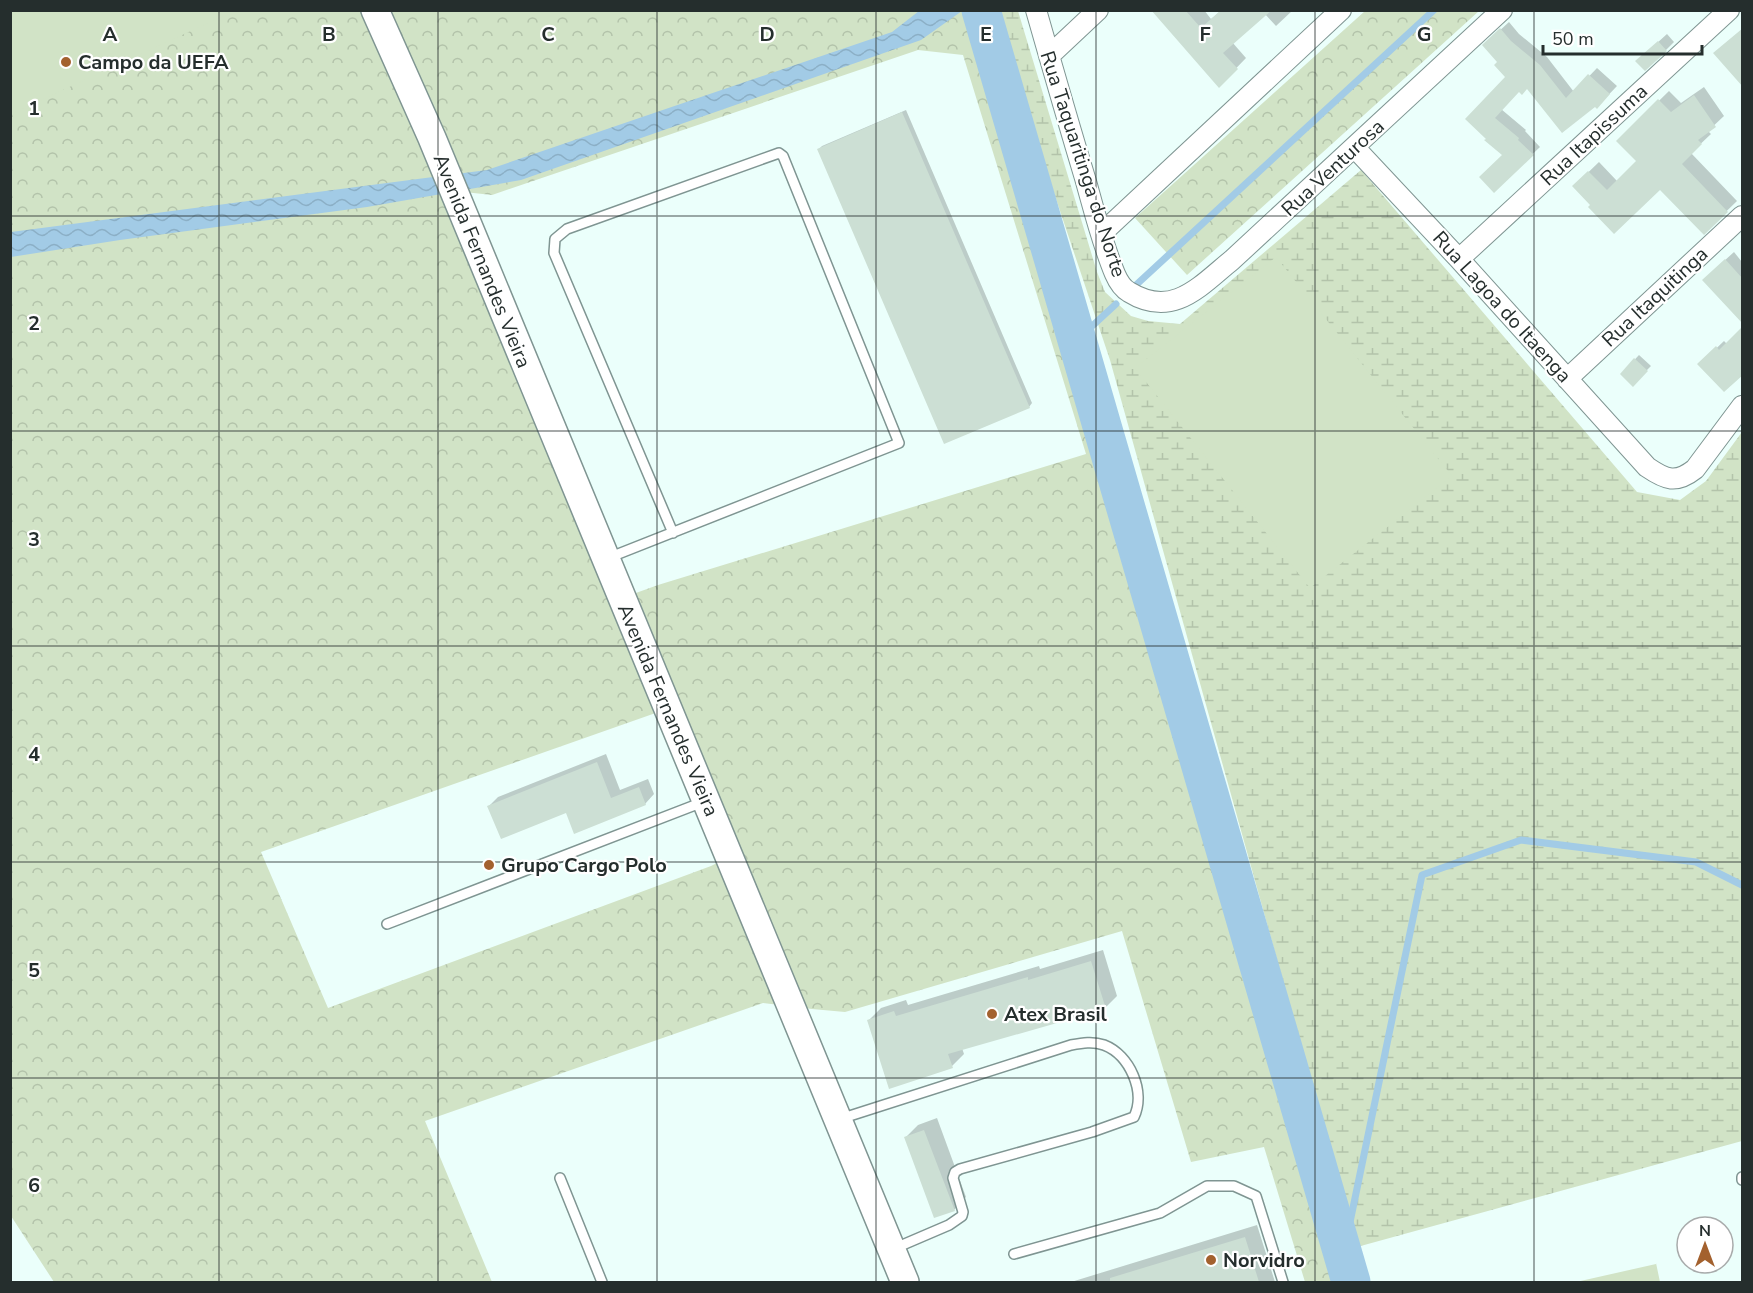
<svg xmlns="http://www.w3.org/2000/svg" width="1753" height="1293" font-family="'Nunito Sans',sans-serif">
	<style>
		.forest { fill: url(#forest-crowns); fill-rule: evenodd }
		.wetland { fill: url(#wetland-marsh) }
		.pitch { fill: #d1e3c6 }
		.water { fill: url(#water-waves) }
		.shadow { fill: #0003 }
		.lines { fill: none; stroke-linecap: round; stroke-linejoin: round }
		.stream { stroke: #a2cbe6; stroke-width: 7 }
		.river { stroke: #a2cbe6; stroke-width: 39 }
		.building { fill: #ccdfd4 }
		.service-casing { stroke: #7f9592; stroke-width: 12 }
		.minor-casing { stroke: #7f9592; stroke-width: 22 }
		.secondary-casing { stroke: #7f9592; stroke-width: 30 }
		.service { stroke: #fff; stroke-width: 9 }
		.minor { stroke: #fff; stroke-width: 20 }
		.secondary { stroke: #fff; stroke-width: 27 }
		.grid { fill: none; stroke: #252e2d; stroke-width: 1.5; stroke-opacity: 0.55 }
		.poi-dot { fill: #a3612e; stroke: #fff; stroke-width: 2 }
		.labels { text-anchor: middle; dominant-baseline: central; stroke-width: 4.5; stroke-linejoin: round; paint-order: stroke }
		.poi-label { font-size: 20px; font-weight: bold; fill: #252e2d; stroke: #fff; text-anchor: start }
		.street-label { font-size: 20px; fill: #252e2d; stroke: #fff }
		.grid-label { font-size: 20px; text-anchor: middle; font-weight: bold; fill: #252e2d; stroke: #fff; stroke-width: 4.5; stroke-linejoin: round; paint-order: stroke }
	</style>
	<defs>
		<pattern id="forest-crowns" width="20" height="18" patternUnits="userSpaceOnUse" patternTransform="scale(1.5)"><rect width="20" height="18" fill="#d1e3c6"/><path d="M2 6a3 3 0 1 1 6 0M12 15a3 3 0 1 1 6 0" fill="none" stroke="#b3c3aa"/></pattern>
		<pattern id="wetland-marsh" width="20" height="14" patternUnits="userSpaceOnUse" patternTransform="scale(1.5)"><rect width="20" height="14" fill="#d1e3c6"/><path d="M1 5h8M5 5V1M11 12h8M15 12V8" fill="none" stroke="#b3c3aa"/></pattern>
		<pattern id="water-waves" width="16" height="10" patternUnits="userSpaceOnUse" patternTransform="scale(1.5)"><rect width="16" height="10" fill="#a2cbe6"/><path d="M0 5q4-4 8 0t8 0" fill="none" stroke="#8bafc6"/></pattern>
	</defs>
	<rect width="100%" height="100%" fill="#ebfffb"/>
	<path class="forest" d="M11 11H981L1351 1282H1305L1264 1147 1191 1162 1122 931 845 1012 812 1009 763 1003 425 1121 492 1282H54L11 1216ZM918 50 963 55 1086 454 658 585 622 598 455 191 492 195ZM667 709 729 857 711 866 328 1008 261 852Z
		M1365 11H1479L1187 275 1135 218Z"/>
	<path class="wetland" d="M993 11H1018L1097 272 1105 292 1131 316 1148 321 1180 324 1361 170 1637 492 1680 500 1706 481 1742 432V1141L1357 1247 1110 360Z"/>
	<path class="pitch" d="M11 10H234V11L11 114Z
		M1276 257 1452 476 1310 588 1135 368Z
		M1656 1263 1660 1282H1576L1656 1264Z"/>
	<path class="water" d="M919 11H962L921 40 521 180 367 207 120 240 11 257V232L487 170 892 32Z"/>
	<path class="shadow" d="M1153 10H1204L1211 19 1222 10H1293L1276 26 1265 14 1232 42 1246 58 1219 86Z
		M1509 22 1519 34 1547 57 1574 92 1597 68 1617 86 1597 107 1595 105 1562 131 1527 87 1519 90 1501 109 1526 130 1525 131 1540 147 1494 191 1504 155 1487 140 1507 77 1499 62 1484 45Z
		M1667 34 1674 42 1666 50 1646 53Z
		M1704 87 1724 116 1708 131 1711 134 1691 153 1737 201 1704 233 1660 188 1592 205 1574 186 1599 162 1617 181 1638 161 1618 141 1669 91 1681 103Z
		M906 110 1032 403 1029 407 819 149 822 146Z
		M1734 252 1742 262V315L1712 272Z
		M1724 341 1727 344 1742 373 1700 364Z
		M1639 355 1651 366 1633 384 1622 373Z
		M606 754 620 790 648 779 654 794 645 804 567 811 489 806 498 797Z
		M1103 950 1117 996 1105 1008 962 1048 964 1054 952 1066 869 1020 881 1008 906 1000 908 1005 1039 966 1040 969Z
		M937 1118 966 1197 954 1210 905 1138 918 1125Z
		M1257 1225 1275 1282H1071Z"/>
	<g class="lines">
		<path class="stream" d="M1136 285 1434 10
			M1077 340 1116 304
			M1343 1256 1422 875 1521 840 1696 862 1742 885"/>
		<path class="river" d="M981 10 1351 1282"/>
	</g>
	<path class="building" d="M1151 10H1185L1201 28 1221 10H1272L1223 53 1238 69 1219 88Z
		M1500 28 1511 41 1540 65 1566 98 1588 74 1610 94 1597 109 1595 107 1562 133 1527 89 1522 95 1519 92 1495 118 1519 138 1518 140 1534 155 1494 193 1479 177 1502 155 1484 140 1486 139 1465 119 1505 77 1494 65 1497 62 1482 45Z
		M1743 28V87L1713 53Z
		M1658 41 1667 51 1645 71 1635 61Z
		M1694 95 1716 127 1698 140 1702 144 1682 164 1728 212 1704 235 1660 190 1614 234 1588 207 1590 205 1572 186 1588 171 1607 190 1636 161 1616 141 1658 99 1671 112Z
		M902 112 1030 408 944 444 817 149Z
		M1725 259 1743 279V324L1702 280Z
		M1743 326V375L1724 392 1697 364 1716 346 1719 350Z
		M1634 358 1648 371 1633 387 1620 374Z
		M597 762 611 798 639 787 646 805 574 834 566 813 501 839 487 806Z
		M1091 961 1106 1009 948 1054 953 1068 889 1089 867 1020 894 1011 896 1016 1028 977V980Z
		M924 1130 955 1211 934 1218 904 1137Z
		M1245 1237 1259 1282H1110V1278Z"/>
	<g class="lines">
		<defs>
			<path id="service" d="M608 558 899 443 783 156 779 153 567 229 555 239 554 253 673 533
				M387 924 703 802
				M840 1119 1071 1045C1082 1043 1093 1041 1104 1045 1130 1055 1146 1092 1134 1117L1092 1132 960 1169 955 1172 953 1178 963 1212 962 1216 949 1225 893 1249
				M1742 1177V1180
				M560 1178 602 1282
				M1014 1254 1160 1213 1207 1186H1234L1256 1196 1283 1282"/>
			<path id="minor" d="M1036 10C1052 66 1068 122 1085 178 1094 210 1102 243 1115 274 1118 281 1122 288 1129 292 1173 319 1200 286 1232 260L1502 10
				M1049 56 1098 10
				M1355 148 1459 259 1647 467C1666 480 1676 484 1695 469L1742 406
				M1101 234 1341 10
				M1459 259 1729 10
				M1567 379 1742 216"/>
			<path id="secondary" d="M375 10 432 138 905 1282"/>
		</defs>
		<use href="#service" class="service-casing"/>
		<use href="#minor" class="minor-casing"/>
		<use href="#secondary" class="secondary-casing"/>
		<use href="#service" class="service"/>
		<use href="#minor" class="minor"/>
		<use href="#secondary" class="secondary"/>
	</g>
	<path class="grid" d="M219 10V1282M438 10V1282M657 10V1282M876 10V1282M1096 10V1282M1315 10V1282M1534 10V1282M10 216H1742M10 431H1742M10 646H1742M10 862H1742M10 1078H1742"/>
	<g class="poi-dot">
		<circle cx="66" cy="62" r="6"/>
		<circle cx="489" cy="865" r="6"/>
		<circle cx="992" cy="1014" r="6"/>
		<circle cx="1211" cy="1260" r="6"/>
	</g>
	<g class="labels">
		<g class="poi-label">
			<text x="78" y="62">Campo da UEFA</text>
			<text x="501" y="865">Grupo Cargo Polo</text>
			<text x="1004" y="1014">Atex Brasil</text>
			<text x="1223" y="1260">Norvidro</text>
		</g>
		<g class="street-label">
			<text transform="translate(1594 135) rotate(-43)">Rua Itapissuma</text>
			<text transform="translate(1083 164) rotate(72)">Rua Taquaritinga do Norte</text>
			<text transform="translate(1333 168) rotate(-43)">Rua Venturosa</text>
			<text transform="translate(482 261) rotate(68)">Avenida Fernandes Vieira</text>
			<text transform="translate(1655 297) rotate(-43)">Rua Itaquitinga</text>
			<text transform="translate(1502 307) rotate(48)">Rua Lagoa do Itaenga</text>
			<text transform="translate(668 710) rotate(67)">Avenida Fernandes Vieira</text>
		</g>
	</g>
	<g class="grid-label">
		<text x="110" y="41">A</text>
		<text x="329" y="41">B</text>
		<text x="548" y="41">C</text>
		<text x="767" y="41">D</text>
		<text x="986" y="41">E</text>
		<text x="1205" y="41">F</text>
		<text x="1424" y="41">G</text>
		<text x="34" y="115">1</text>
		<text x="34" y="330">2</text>
		<text x="34" y="546">3</text>
		<text x="34" y="761">4</text>
		<text x="34" y="977">5</text>
		<text x="34" y="1192">6</text>
	</g>
	<rect width="1753" height="1293" fill="none" stroke="#252e2d" stroke-width="24"/>
	<g transform="translate(1705 1245)"><circle r="28" fill="#ffffff" stroke="#a8abab" stroke-width="1.5"/>
	<path d="M0-4.5L10 22L0 15L-10 22Z" fill="#a3612e"/>
	<text y="-9" font-size="16" font-weight="bold" text-anchor="middle" fill="#252e2d">N</text>
	</g>
	<path d="M1543 45v9h159v-9" fill="none" stroke="#252e2d" stroke-width="3"/>
	<text x="1552" y="45" font-size="18" fill="#252e2d" stroke="#ffffff" stroke-width="4.5" paint-order="stroke">50 m</text>
</svg>
